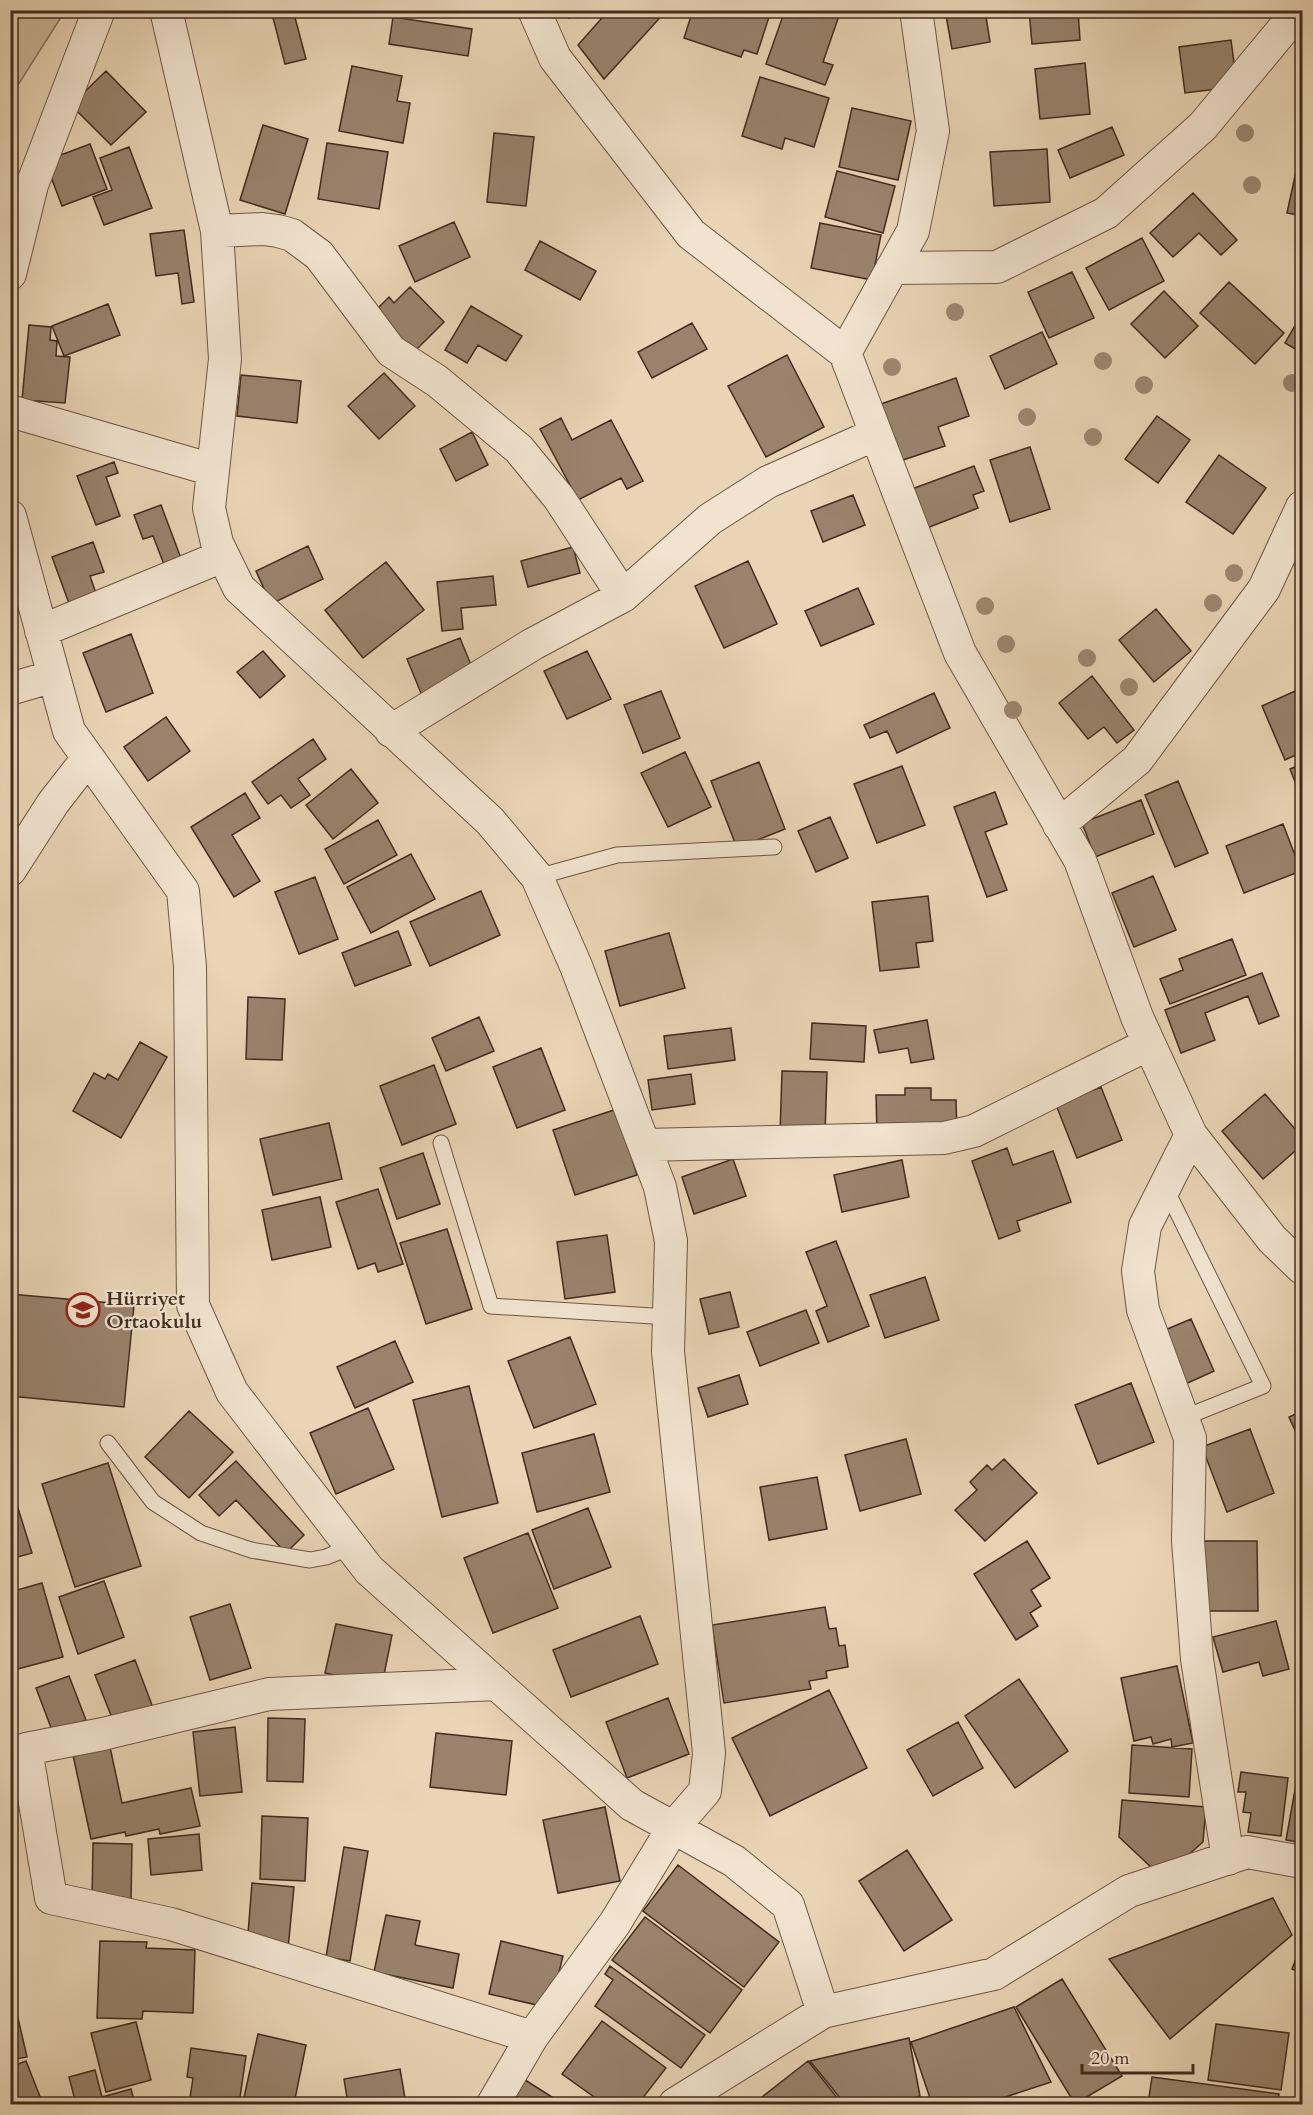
<svg xmlns="http://www.w3.org/2000/svg" width="1313" height="2115" font-family="Cardo,serif">
	<style>
		.green { fill: #cdb79c; stroke: #88725e; stroke-width: 1.5 }
		.building { fill: #99836d; stroke: #422c20; stroke-width: 1.5 }
		.lines { fill: none; stroke-linecap: round; stroke-linejoin: round }
		.service-casing { stroke: #6c5645; stroke-width: 17 }
		.minor-casing { stroke: #6c5645; stroke-width: 34 }
		.service { stroke: #f1e3cf; stroke-width: 15 }
		.minor { stroke: #f1e3cf; stroke-width: 32 }
		.tree { fill: #9d8771 }
		.labels { text-anchor: middle; dominant-baseline: central; stroke-width: 4.5; stroke-linejoin: round; paint-order: stroke }
		.poi-label { font-size: 20px; font-weight: bold; fill: #422c20; stroke: #f1e3cf; text-anchor: start }
	</style>
	<rect width="100%" height="100%" fill="#e9d4b5"/>
	<filter id="stains"><feTurbulence type="fractalNoise" baseFrequency=".00333" numOctaves="4"/><feColorMatrix values="0 0 0 0 .2 0 0 0 0 .09 0 0 0 0 .02 0 0 0 .5 -.17"/></filter>
	<radialGradient id="worn" r=".72"><stop offset=".6" stop-color="#630" stop-opacity="0"/><stop offset="1" stop-color="#630" stop-opacity=".3"/></radialGradient>
	<path class="green" d="M11 10 65 11 11 96 10 11Z"/>
	<path class="building" d="M271 10H293L306 59 285 64Z
		M565 10H586L569 18Z
		M609 10H667L604 79 578 45Z
		M693 10H758L770 14 757 54 744 50 741 57 684 38Z
		M785 10H841L823 62 833 65 825 85 766 64Z
		M945 10H985L990 42 952 49Z
		M1029 10H1078L1080 40 1032 44Z
		M393 17 472 29 468 56 389 44Z
		M1231 40 1236 78 1225 88 1185 93 1179 47Z
		M1085 63 1090 114 1040 119 1035 69Z
		M352 66 402 76 397 101 410 103 403 143 339 131Z
		M106 71 146 112 111 145 71 105Z
		M760 77 829 98 814 147 785 138 782 149 742 136Z
		M852 108 911 121 898 180 839 167Z
		M263 125 308 139 285 214 240 200Z
		M1112 127 1124 155 1070 178 1058 150Z
		M494 133 534 137 526 206 487 202Z
		M327 143 388 152 379 209 318 199Z
		M90 144 107 189 62 206 45 161Z
		M129 147 152 208 104 225 93 197 112 190 100 158Z
		M1047 149 1050 202 994 206 990 152Z
		M1297 167 1302 168V216L1287 213Z
		M837 171 895 186 883 233 825 217Z
		M1193 193 1237 240 1221 255 1199 233 1173 257 1150 233Z
		M454 222 470 257 415 282 399 246Z
		M820 223 881 235 872 280 811 268Z
		M184 230 194 302 182 304 178 273 156 276 150 234Z
		M1142 238 1164 281 1109 310 1086 268Z
		M540 241 596 271 580 300 525 270Z
		M1072 272 1094 318 1049 338 1028 292Z
		M1229 282 1284 333 1255 364 1200 313Z
		M410 287 444 322 414 352 375 311 389 297 394 303Z
		M1164 291 1198 326 1165 358 1131 324Z
		M108 304 120 335 64 356 52 326Z
		M471 306 522 336 506 361 478 345 467 363 445 350Z
		M1300 317 1302 319V353L1285 343Z
		M692 323 707 349 652 378 638 352Z
		M29 325 51 327 50 340 57 341 56 356 70 357 65 403 22 400Z
		M1042 332 1057 364 1005 389 990 356Z
		M787 355 824 427 766 457 728 386Z
		M384 373 415 406 379 439 348 406Z
		M241 375 301 381 297 423 237 416Z
		M956 378 969 416 938 427 945 446 897 462 878 405Z
		M1157 416 1190 440 1158 483 1125 459Z
		M561 418 572 440 611 420 643 481 627 489 621 478 578 500 540 429Z
		M472 432 488 465 456 481 440 449Z
		M1030 447 1050 509 1010 522 990 460Z
		M1219 455 1266 488 1233 534 1186 502Z
		M114 462 118 473 106 477 120 516 96 525 77 476Z
		M974 466 984 491 973 495 978 508 927 528 912 489Z
		M853 495 865 525 823 542 811 511Z
		M161 505 182 561 165 567 153 536 143 539 134 515Z
		M93 542 104 572 90 576 97 596 70 606 52 557Z
		M308 546 323 579 271 604 256 571Z
		M573 547 580 573 528 587 521 561Z
		M748 561 777 624 724 648 695 586Z
		M386 562 424 610 363 658 325 610Z
		M493 576 496 605 461 608 463 629 442 631 437 582Z
		M858 588 874 624 821 646 805 611Z
		M1156 609 1191 651 1154 682 1119 640Z
		M131 634 153 693 106 712 83 653Z
		M460 638 476 677 423 698 407 659Z
		M263 651 285 676 260 698 237 672Z
		M587 651 611 699 567 719 544 671Z
		M1092 676 1134 730 1117 743 1104 727 1088 739 1059 703Z
		M1302 688V752L1285 760 1262 706Z
		M661 691 680 738 643 753 624 705Z
		M934 693 950 728 897 753 887 731 870 738 864 725Z
		M166 717 190 751 148 781 124 747Z
		M313 739 326 759 298 779 310 795 291 808 281 795 268 804 252 782Z
		M685 752 711 807 668 827 641 773Z
		M759 762 785 829 737 848 711 781Z
		M1302 764V800L1290 769Z
		M902 766 925 825 877 843 854 784Z
		M351 769 378 803 333 839 306 805Z
		M1178 781 1208 853 1175 867 1145 795Z
		M995 792 1007 824 985 832 1007 890 987 897 954 807Z
		M245 793 260 818 232 835 260 881 234 897 191 827Z
		M1141 800 1154 834 1095 857 1082 823Z
		M830 817 848 858 816 872 798 831Z
		M378 820 397 855 344 884 325 849Z
		M1283 824 1301 871 1244 893 1226 846Z
		M411 854 435 899 371 933 347 887Z
		M1153 876 1176 930 1134 947 1112 893Z
		M315 877 338 939 299 954 275 892Z
		M481 891 500 935 430 966 410 922Z
		M928 896 933 941 916 943 919 967 880 971 872 902Z
		M398 931 411 965 355 986 342 953Z
		M669 933 685 988 620 1006 605 951Z
		M1232 939 1246 975 1170 1004 1160 979 1183 970 1179 959Z
		M1262 973 1279 1016 1259 1024 1248 996 1205 1013 1215 1040 1181 1053 1165 1010Z
		M248 997 285 999 282 1060 246 1059Z
		M479 1017 494 1051 446 1071 432 1038Z
		M927 1020 934 1059 911 1063 908 1048 879 1053 874 1030Z
		M812 1023 866 1026 864 1062 810 1059Z
		M731 1028 735 1060 668 1069 664 1036Z
		M140 1042 167 1057 121 1138 73 1111 94 1073 105 1079 108 1074 118 1080Z
		M541 1048 565 1110 517 1128 493 1067Z
		M434 1065 456 1124 402 1145 380 1086Z
		M782 1071 827 1072 825 1135 780 1134Z
		M691 1074 695 1104 652 1110 648 1080Z
		M1101 1087 1122 1140 1077 1158 1056 1105Z
		M905 1088H931V1100H956L957 1133 877 1134 876 1095H905Z
		M1265 1094 1302 1137V1145L1263 1179 1222 1131Z
		M617 1109 637 1175 575 1195 553 1130Z
		M329 1123 342 1179 273 1195 260 1139Z
		M1007 1148 1013 1165 1053 1151 1071 1202 1017 1221 1020 1231 999 1239 972 1161Z
		M423 1153 440 1204 397 1219 380 1168Z
		M733 1159 746 1196 694 1214 682 1177Z
		M902 1160 909 1197 842 1212 834 1175Z
		M378 1189 403 1264 378 1272 375 1263 358 1269 336 1202Z
		M320 1197 331 1247 272 1260 262 1210Z
		M447 1229 472 1309 426 1324 400 1243Z
		M607 1235 615 1292 565 1299 557 1242Z
		M836 1241 869 1326 828 1342 816 1311 827 1306 806 1252Z
		M925 1277 939 1320 885 1338 870 1295Z
		M730 1292 739 1327 709 1334 700 1299Z
		M10 1294 134 1305 124 1407 10 1396Z
		M806 1310 819 1343 760 1366 747 1332Z
		M1191 1319 1214 1371 1181 1386 1158 1333Z
		M570 1337 596 1404 534 1428 508 1361Z
		M395 1341 413 1382 355 1408 337 1367Z
		M739 1375 748 1404 708 1417 698 1388Z
		M1131 1383 1154 1442 1098 1464 1075 1405Z
		M469 1386 498 1503 442 1517 413 1400Z
		M368 1408 394 1469 336 1494 310 1433Z
		M189 1411 233 1452 189 1498 145 1457Z
		M1302 1411V1446L1289 1417Z
		M1250 1429 1274 1493 1227 1512 1202 1447Z
		M594 1434 610 1492 537 1512 522 1453Z
		M906 1439 921 1494 860 1511 845 1455Z
		M1004 1459 1037 1493 985 1541 955 1510 977 1490 970 1482 987 1465 992 1470Z
		M236 1461 304 1535 286 1553 236 1500 219 1516 199 1495Z
		M108 1463 141 1566 75 1587 42 1484Z
		M817 1477 827 1529 769 1540 760 1487Z
		M13 1492 32 1553 10 1559V1493Z
		M588 1508 611 1567 554 1589 532 1530Z
		M528 1533 558 1608 493 1633 464 1558Z
		M1027 1541 1050 1578 1031 1590 1041 1606 1030 1613 1038 1626 1016 1640 974 1574Z
		M1203 1541H1257L1258 1611H1203Z
		M104 1581 124 1637 78 1654 59 1597Z
		M42 1583 63 1657 10 1671V1592Z
		M230 1604 251 1668 210 1680 190 1617Z
		M825 1607 829 1629 836 1628 839 1646 845 1645 848 1667 826 1671 827 1678 809 1681 811 1689 724 1703 712 1625Z
		M640 1616 658 1664 571 1697 553 1650Z
		M1276 1621 1289 1669 1263 1676 1259 1662 1223 1672 1213 1637Z
		M336 1624 392 1635 382 1685 325 1673Z
		M135 1660 155 1713 116 1728 95 1675Z
		M1177 1666 1193 1743 1172 1747 1171 1739 1153 1744 1151 1737 1134 1741 1121 1678Z
		M69 1676 86 1720 53 1733 36 1688Z
		M1019 1679 1068 1751 1015 1788 965 1716Z
		M829 1690 867 1768 770 1816 732 1738Z
		M668 1698 689 1754 627 1778 606 1722Z
		M268 1718 305 1719 303 1782 267 1781Z
		M958 1722 983 1768 933 1796 907 1750Z
		M235 1727 242 1792 200 1796 193 1732Z
		M436 1733 512 1741 506 1795 430 1787Z
		M1132 1745 1192 1749 1189 1797 1129 1793Z
		M110 1747 122 1803 191 1788 200 1826 160 1834 159 1829 126 1836 125 1832 91 1839 73 1755Z
		M1241 1772 1288 1778 1281 1836 1248 1832 1251 1813 1243 1812 1246 1792H1238Z
		M1296 1784 1302 1785V1843L1286 1840Z
		M1122 1800 1206 1807 1203 1842 1171 1870 1152 1868 1119 1837Z
		M605 1807 620 1881 558 1893 543 1820Z
		M262 1816 308 1818 305 1881 260 1879Z
		M199 1834 202 1870 151 1875 148 1839Z
		M93 1843 132 1844 131 1901 92 1900Z
		M344 1847 368 1851 350 1961 326 1957Z
		M907 1850 952 1920 904 1951 859 1881Z
		M678 1865 779 1942 744 1987 643 1911Z
		M252 1883 294 1887 288 1949 247 1946Z
		M1273 1898 1292 1935 1170 2039 1109 1959Z
		M386 1915 420 1921 415 1945 459 1954 453 1988 374 1972Z
		M645 1917 742 1990 710 2033 612 1960Z
		M100 1941 147 1942 146 1948 195 1950 193 2013 143 2011 142 2019 97 2018Z
		M501 1941 563 1956 550 2008 489 1994Z
		M1302 1943V1973L1292 1969Z
		M610 1966 705 2035 681 2068 595 2006 613 1980 605 1974Z
		M1062 1979 1122 2076 1075 2104 1016 2007Z
		M15 2005 27 2057 10 2060V2006Z
		M1014 2007 1051 2082 984 2104H932L911 2042Z
		M602 2021 666 2068 638 2104H604L562 2074Z
		M136 2022 151 2080 106 2092 91 2033Z
		M1216 2024 1289 2033 1281 2090 1208 2080Z
		M258 2034 306 2045 294 2104 243 2102Z
		M909 2038 920 2096 895 2104H845L810 2061Z
		M191 2048 246 2056 239 2104H189L193 2078 187 2077Z
		M26 2061 43 2104H10V2067Z
		M808 2061 842 2104H753Z
		M400 2069 406 2104H348L344 2079Z
		M95 2070 102 2097 131 2089 135 2104H76L69 2077Z
		M1152 2077 1279 2094 1278 2104H1148Z
		M522 2078 563 2104H504Z"/>
	<g class="lines">
		<defs>
			<path id="service" d="M537 877 617 855 774 847
				M441 1143 491 1306 669 1317
				M1165 1187 1263 1386 1183 1418
				M108 1443 153 1502 201 1533 251 1550 310 1560 326 1557 351 1547"/>
			<path id="minor" d="M166 10 217 231 225 359 209 508 217 543 239 588 490 821 537 877 576 966 660 1187 671 1241 668 1352 709 1753 705 1791 673 1828 615 1923 532 2037 493 2104
				M534 10 555 58 691 234 845 353 960 653 1080 860 1137 1017 1191 1135 1272 1239 1302 1268
				M217 231 263 229 278 231 292 235 319 255 391 351 437 381 519 449 559 498 623 596
				M892 268 997 267 1106 213 1203 126 1299 10
				M10 274 32 185 99 10
				M845 353 913 231 933 131 916 10
				M10 411 213 470
				M10 516 69 731 183 891 190 967 193 1305 232 1392 369 1570 632 1805 734 1861 788 1905 823 2012
				M41 631 223 556
				M10 689 54 676
				M391 731 533 644 623 596 710 519 768 482 876 434
				M1059 825 1137 760 1264 589 1302 507
				M10 870 53 803 88 758
				M1191 1135 1145 1226 1138 1271 1143 1310 1190 1438 1188 1541 1197 1659 1228 1859
				M644 1145 944 1138 974 1131 1149 1044
				M497 1684 269 1694 103 1734 26 1749 51 1898 171 1924 532 2037
				M675 2104 823 2012 994 1974 1129 1891 1247 1852 1302 1862"/>
		</defs>
		<use href="#service" class="service-casing"/>
		<use href="#minor" class="minor-casing"/>
		<use href="#service" class="service"/>
		<use href="#minor" class="minor"/>
	</g>
	<g class="tree">
		<circle cx="1245" cy="133" r="9"/>
		<circle cx="1252" cy="185" r="9"/>
		<circle cx="955" cy="312" r="9"/>
		<circle cx="1103" cy="361" r="9"/>
		<circle cx="892" cy="367" r="9"/>
		<circle cx="1292" cy="383" r="9"/>
		<circle cx="1144" cy="385" r="9"/>
		<circle cx="1027" cy="417" r="9"/>
		<circle cx="1093" cy="437" r="9"/>
		<circle cx="1234" cy="573" r="9"/>
		<circle cx="1213" cy="603" r="9"/>
		<circle cx="985" cy="606" r="9"/>
		<circle cx="1006" cy="644" r="9"/>
		<circle cx="1087" cy="658" r="9"/>
		<circle cx="1129" cy="687" r="9"/>
		<circle cx="1013" cy="710" r="9"/>
	</g>
	<defs>
		<symbol id="school-ring" viewBox="-11 -11 22 22"><circle r="9.5" fill="#f1e3cf" stroke="#8f2418" stroke-width="1.5"/><path d="M0-5L7-2L0 1L-7-2ZM-4 1L0 2.5L4 1V4Q0 6-4 4Z" fill="#8f2418"/></symbol>
	</defs>
	<g fill-rule="evenodd">
		<use href="#school-ring" x="64" y="1291" width="38" height="38"/>
	</g>
	<g class="labels">
		<g class="poi-label">
			<text x="106" y="1298">Hürriyet<tspan x="106" dy="23">Ortaokulu</tspan></text>
		</g>
	</g>
	<rect width="1313" height="2115" fill="none" stroke="#e9d4b5" stroke-width="36"/>
	<rect x="12" y="12" width="1289" height="2091" fill="none" stroke="#422c20" stroke-width="3"/>
	<rect x="18" y="18" width="1277" height="2079" fill="none" stroke="#422c20" stroke-width="1.5"/>
	<path d="M1082 2064v9h111v-9" fill="none" stroke="#422c20" stroke-width="3"/>
	<text x="1091" y="2064" font-size="18" fill="#422c20" stroke="#f1e3cf" stroke-width="4.5" paint-order="stroke">20 m</text>
	<rect width="100%" height="100%" filter="url(#stains)"/>
	<rect width="100%" height="100%" fill="url(#worn)"/>
</svg>
